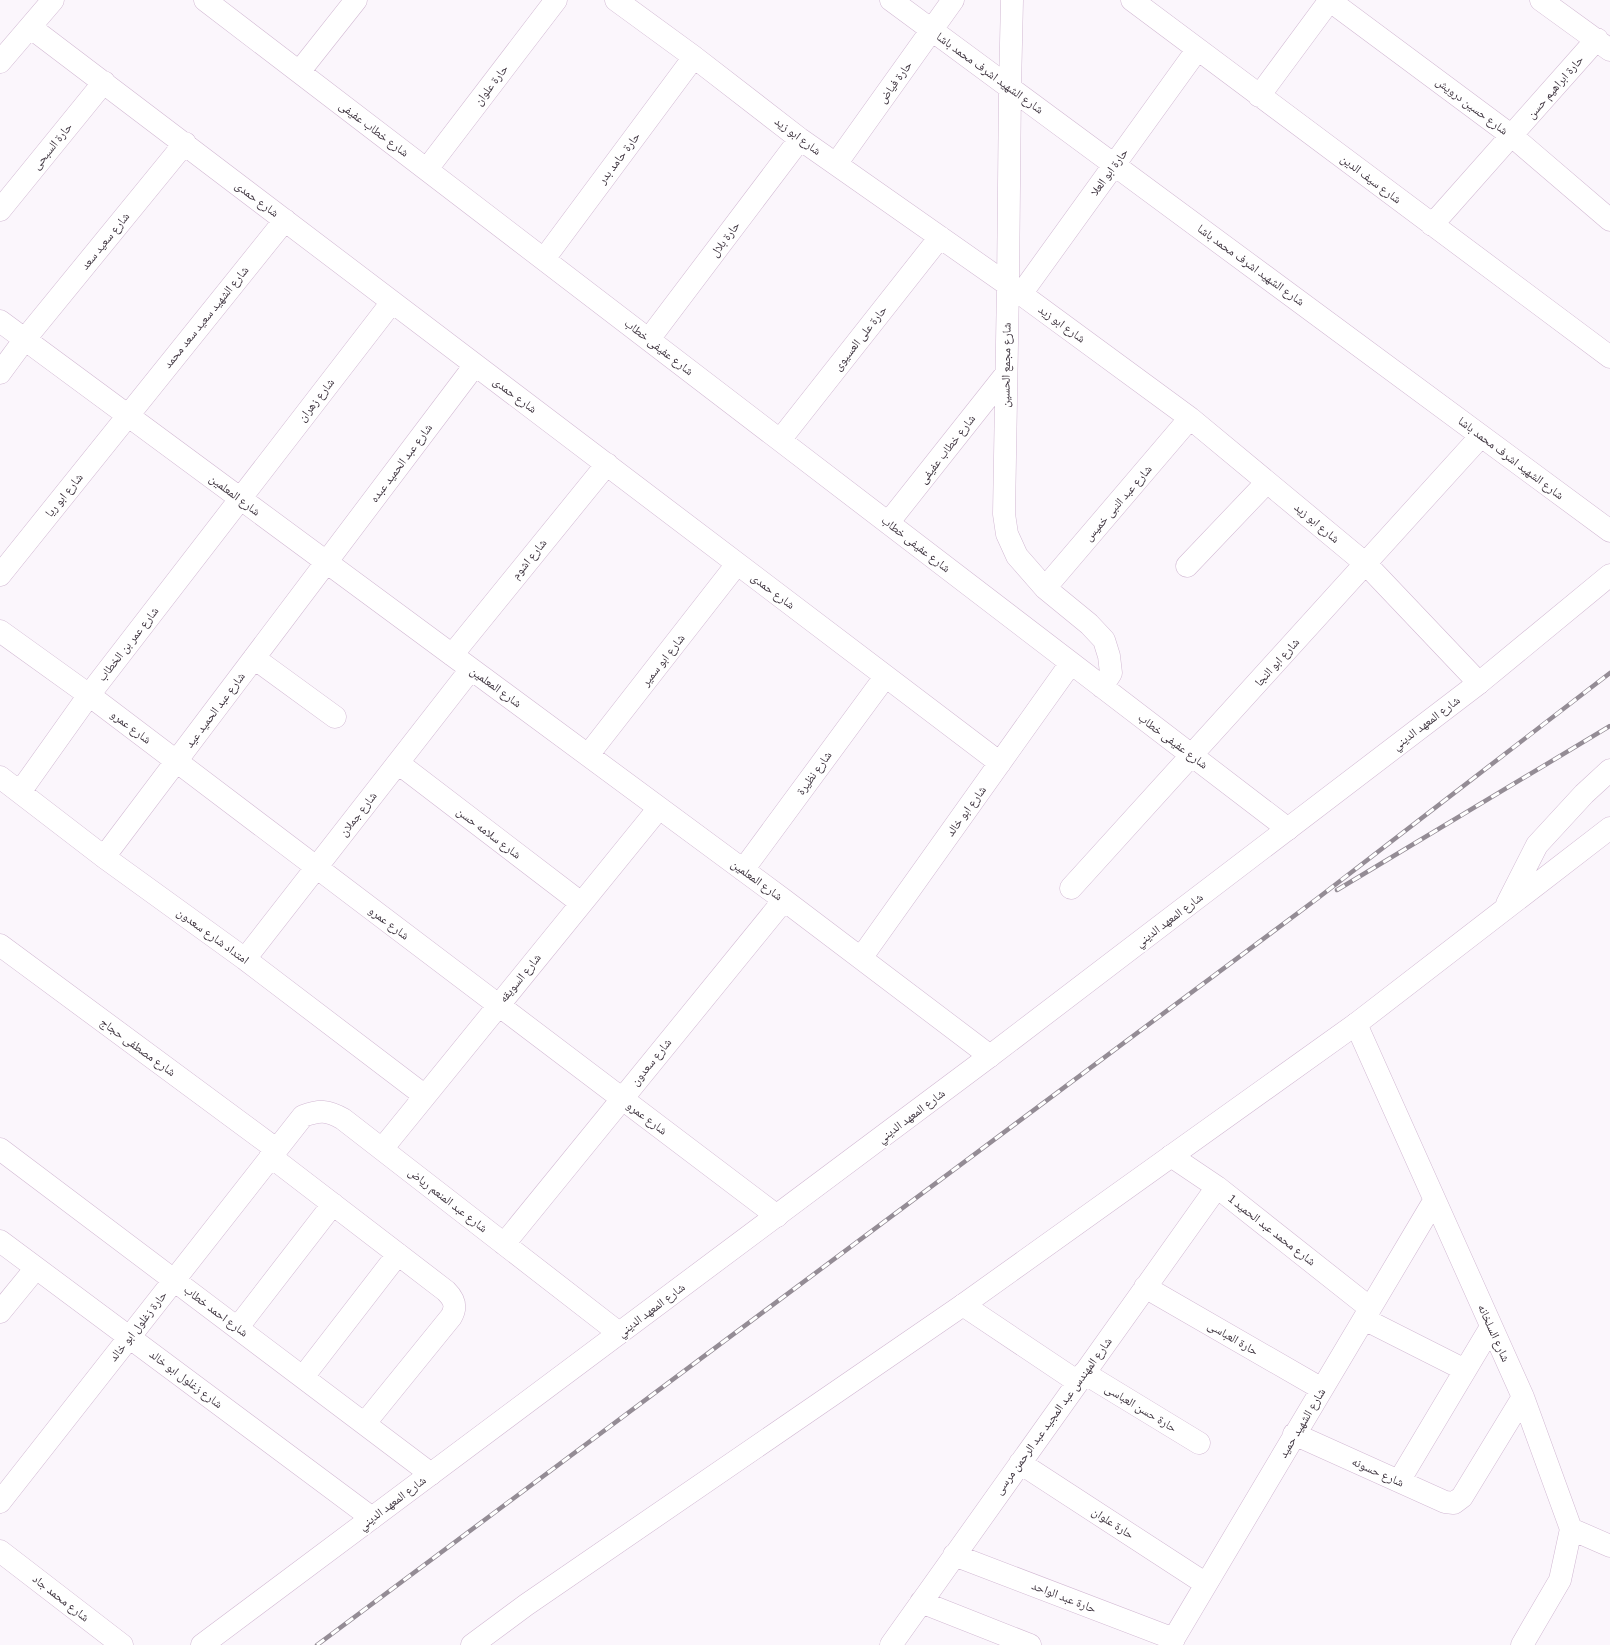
<svg xmlns="http://www.w3.org/2000/svg" width="1610" height="1645" font-family="'Archivo Narrow','Noto Naskh Arabic',sans-serif">
	<style>
		.lines { fill: none; stroke-linecap: round; stroke-linejoin: round }
		.minor-casing { stroke: #d2b9d3; stroke-width: 23 }
		.major-casing { stroke: #d2b9d3; stroke-width: 23 }
		.minor { stroke: #fff; stroke-width: 22 }
		.major { stroke: #fff; stroke-width: 22 }
		.rail-casing { stroke: #948c95; stroke-width: 4.5 }
		.rail { stroke: #fff; stroke-width: 3; stroke-dasharray: 9; stroke-linecap: butt }
		.labels { text-anchor: middle; dominant-baseline: central; stroke-width: 4; stroke-linejoin: round; paint-order: stroke }
		.street-label { font-size: 12px; fill: #3e343f; stroke: #fff }
	</style>
	<rect width="100%" height="100%" fill="#fbf6fc"/>
	<g class="lines">
		<defs>
			<path id="minor" d="M205 0 1288 829
				M616 0 694 57 800 139 1021 294 1190 418 1366 564 1479 683
				M891 0 1610 531
				M1012 0 1010 87 1008 285 1004 514 1007 534 1017 556 1045 588 1089 624 1104 640 1109 656 1111 673 1102 687
				M1132 0 1610 357
				M1329 0 1512 136 1610 220
				M1541 0 1610 50
				M30 27 1000 763
				M0 62 53 0
				M299 72 356 0
				M1259 96 1330 0
				M836 164 953 0
				M427 169 556 0
				M0 210 104 82
				M1432 225 1597 39
				M544 259 694 57
				M1021 294 1197 50
				M0 321 784 900 990 1056
				M649 339 800 139
				M0 373 25 339 185 143
				M780 440 940 237
				M888 523 1006 374
				M1187 566 1267 482
				M0 575 285 220
				M1045 588 1190 418
				M0 631 89 695 777 1216
				M452 655 607 464
				M254 658 335 717
				M588 755 737 564
				M398 763 581 903
				M0 777 104 857 245 959 425 1096
				M20 792 89 695 392 302
				M104 857 475 365
				M743 870 885 677
				M1071 888 1481 436
				M0 945 276 1149
				M861 958 1071 663
				M245 959 471 669
				M1356 1024 1523 1397 1571 1529 1560 1580 1522 1645
				M0 1149 431 1474
				M382 1149 659 808
				M270 1156 446 1291C455 1300 457 1307 451 1317L365 1423
				M1171 1156 1217 1187 1370 1308
				M0 1241 372 1518
				M504 1244 784 900
				M1145 1287 1322 1389
				M963 1305 1078 1382
				M0 1312 36 1268
				M1364 1319 1465 1370
				M238 1327 333 1204
				M1084 1373 1199 1443
				M303 1377 398 1254
				M1294 1434 1445 1502 1454 1503 1462 1497 1523 1397
				M1020 1463 1206 1584
				M1399 1481 1491 1327
				M0 1502 303 1116C320 1110 327 1110 343 1119L619 1333
				M1571 1529 1610 1546
				M0 1551 122 1645
				M954 1555 1174 1639
				M921 1602 1030 1645
				M891 1645 1217 1187
				M1170 1645 1434 1201"/>
			<path id="major" d="M1507 904 1537 845 1584 794 1610 770
				M202 1645 990 1056 1479 683 1610 575
				M472 1645 526 1605 963 1305 1356 1024 1610 828"/>
		</defs>
		<use href="#minor" class="minor-casing"/>
		<use href="#major" class="major-casing"/>
		<use href="#minor" class="minor"/>
		<use href="#major" class="major"/>
		<defs>
			<path id="rail" d="M1337 890 1610 726
				M317 1645 1318 898 1610 673"/>
		</defs>
		<use href="#rail" class="rail-casing"/>
		<use href="#rail" class="rail"/>
	</g>
	<g class="labels">
		<g class="street-label">
			<text transform="translate(990 73) rotate(36)">شارع الشهيد اشرف محمد باشا</text>
			<text transform="translate(895 82) rotate(-54)">حارة فياض</text>
			<text transform="translate(491 85) rotate(-53)">حارة علوان</text>
			<text transform="translate(1555 87) rotate(-49)">حارة ابراهيم حسن</text>
			<text transform="translate(1472 106) rotate(37)">شارع حسين درويش</text>
			<text transform="translate(374 129) rotate(37)">شارع خطاب عفيفى</text>
			<text transform="translate(798 136) rotate(37)">شارع ابو زيد</text>
			<text transform="translate(52 146) rotate(-51)">حارة السبحى</text>
			<text transform="translate(619 158) rotate(-53)">حارة حامد بدر</text>
			<text transform="translate(1109 172) rotate(-54)">حارة ابو العلا</text>
			<text transform="translate(1371 179) rotate(37)">شارع سيف الدين</text>
			<text transform="translate(257 199) rotate(37)">شارع حمدى</text>
			<text transform="translate(725 239) rotate(-53)">حارة بلال</text>
			<text transform="translate(105 241) rotate(-51)">شارع سعيد سعد</text>
			<text transform="translate(1251 265) rotate(36)">شارع الشهيد اشرف محمد باشا</text>
			<text transform="translate(206 317) rotate(-51)">شارع الشهيد سعيد سعد محمد</text>
			<text transform="translate(1062 324) rotate(36)">شارع ابو زيد</text>
			<text transform="translate(860 338) rotate(-52)">حارة على العسيوى</text>
			<text transform="translate(659 347) rotate(38)">شارع عفيفى خطاب</text>
			<text transform="translate(1006 365) rotate(-89)">شارع مجمع الحسين</text>
			<text transform="translate(515 395) rotate(37)">شارع حمدى</text>
			<text transform="translate(316 400) rotate(-52)">شارع زهران</text>
			<text transform="translate(947 449) rotate(-52)">شارع خطاب عفيفى</text>
			<text transform="translate(1511 458) rotate(37)">شارع الشهيد اشرف محمد باشا</text>
			<text transform="translate(401 463) rotate(-53)">شارع عبد الحميد عبده</text>
			<text transform="translate(64 495) rotate(-51)">شارع ابو ريا</text>
			<text transform="translate(235 495) rotate(37)">شارع المعلمين</text>
			<text transform="translate(1118 503) rotate(-49)">شارع عبد النبى خميس</text>
			<text transform="translate(1317 523) rotate(40)">شارع ابو زيد</text>
			<text transform="translate(916 544) rotate(38)">شارع عفيفى خطاب</text>
			<text transform="translate(529 559) rotate(-51)">شارع اشوم</text>
			<text transform="translate(773 591) rotate(37)">شارع حمدى</text>
			<text transform="translate(128 644) rotate(-52)">شارع عمر بن الخطاب</text>
			<text transform="translate(663 660) rotate(-52)">شارع ابو سمير</text>
			<text transform="translate(1277 662) rotate(-48)">شارع ابو النجا</text>
			<text transform="translate(496 687) rotate(36)">شارع المعلمين</text>
			<text transform="translate(215 710) rotate(-53)">شارع عبد الحميد عيد</text>
			<text transform="translate(1426 723) rotate(-37)">شارع المعهد الديني</text>
			<text transform="translate(131 727) rotate(37)">شارع عمرو</text>
			<text transform="translate(1173 741) rotate(37)">شارع عفيفى خطاب</text>
			<text transform="translate(814 773) rotate(-54)">شارع نظيرة</text>
			<text transform="translate(966 811) rotate(-54)">شارع ابو خالد</text>
			<text transform="translate(358 814) rotate(-52)">شارع جملان</text>
			<text transform="translate(489 833) rotate(37)">شارع سلامه حسن</text>
			<text transform="translate(757 880) rotate(36)">شارع المعلمين</text>
			<text transform="translate(1169 920) rotate(-37)">شارع المعهد الديني</text>
			<text transform="translate(389 923) rotate(37)">شارع عمرو</text>
			<text transform="translate(213 936) rotate(36)">امتداد شارع سعدون</text>
			<text transform="translate(520 978) rotate(-51)">شارع السويقه</text>
			<text transform="translate(138 1047) rotate(36)">شارع مصطفى حجاج</text>
			<text transform="translate(651 1062) rotate(-51)">شارع سعدون</text>
			<text transform="translate(911 1116) rotate(-37)">شارع المعهد الديني</text>
			<text transform="translate(647 1118) rotate(37)">شارع عمرو</text>
			<text transform="translate(448 1200) rotate(38)">شارع عبد المنعم رياض</text>
			<text transform="translate(1272 1230) rotate(38)">شارع محمد عبد الحميد 1</text>
			<text transform="translate(651 1310) rotate(-37)">شارع المعهد الديني</text>
			<text transform="translate(216 1311) rotate(37)">شارع احمد خطاب</text>
			<text transform="translate(138 1326) rotate(-52)">حارة زغلول ابو خالد</text>
			<text transform="translate(1494 1333) rotate(66)">شارع السلخانه</text>
			<text transform="translate(1233 1338) rotate(30)">حارة العباسى</text>
			<text transform="translate(186 1379) rotate(37)">شارع زغلول ابو خالد</text>
			<text transform="translate(1141 1408) rotate(31)">حارة حسن العباسى</text>
			<text transform="translate(1053 1416) rotate(-54)">شارع المهندس عبد المجيد عبد الرحمن مرسى</text>
			<text transform="translate(1302 1423) rotate(-59)">شارع الشهيد حميد</text>
			<text transform="translate(1378 1472) rotate(24)">شارع حسونه</text>
			<text transform="translate(392 1503) rotate(-37)">شارع المعهد الديني</text>
			<text transform="translate(1113 1523) rotate(33)">حارة علوان</text>
			<text transform="translate(1064 1597) rotate(21)">حارة عبد الواحد</text>
			<text transform="translate(61 1598) rotate(38)">شارع محمد جاد</text>
		</g>
	</g>
</svg>
